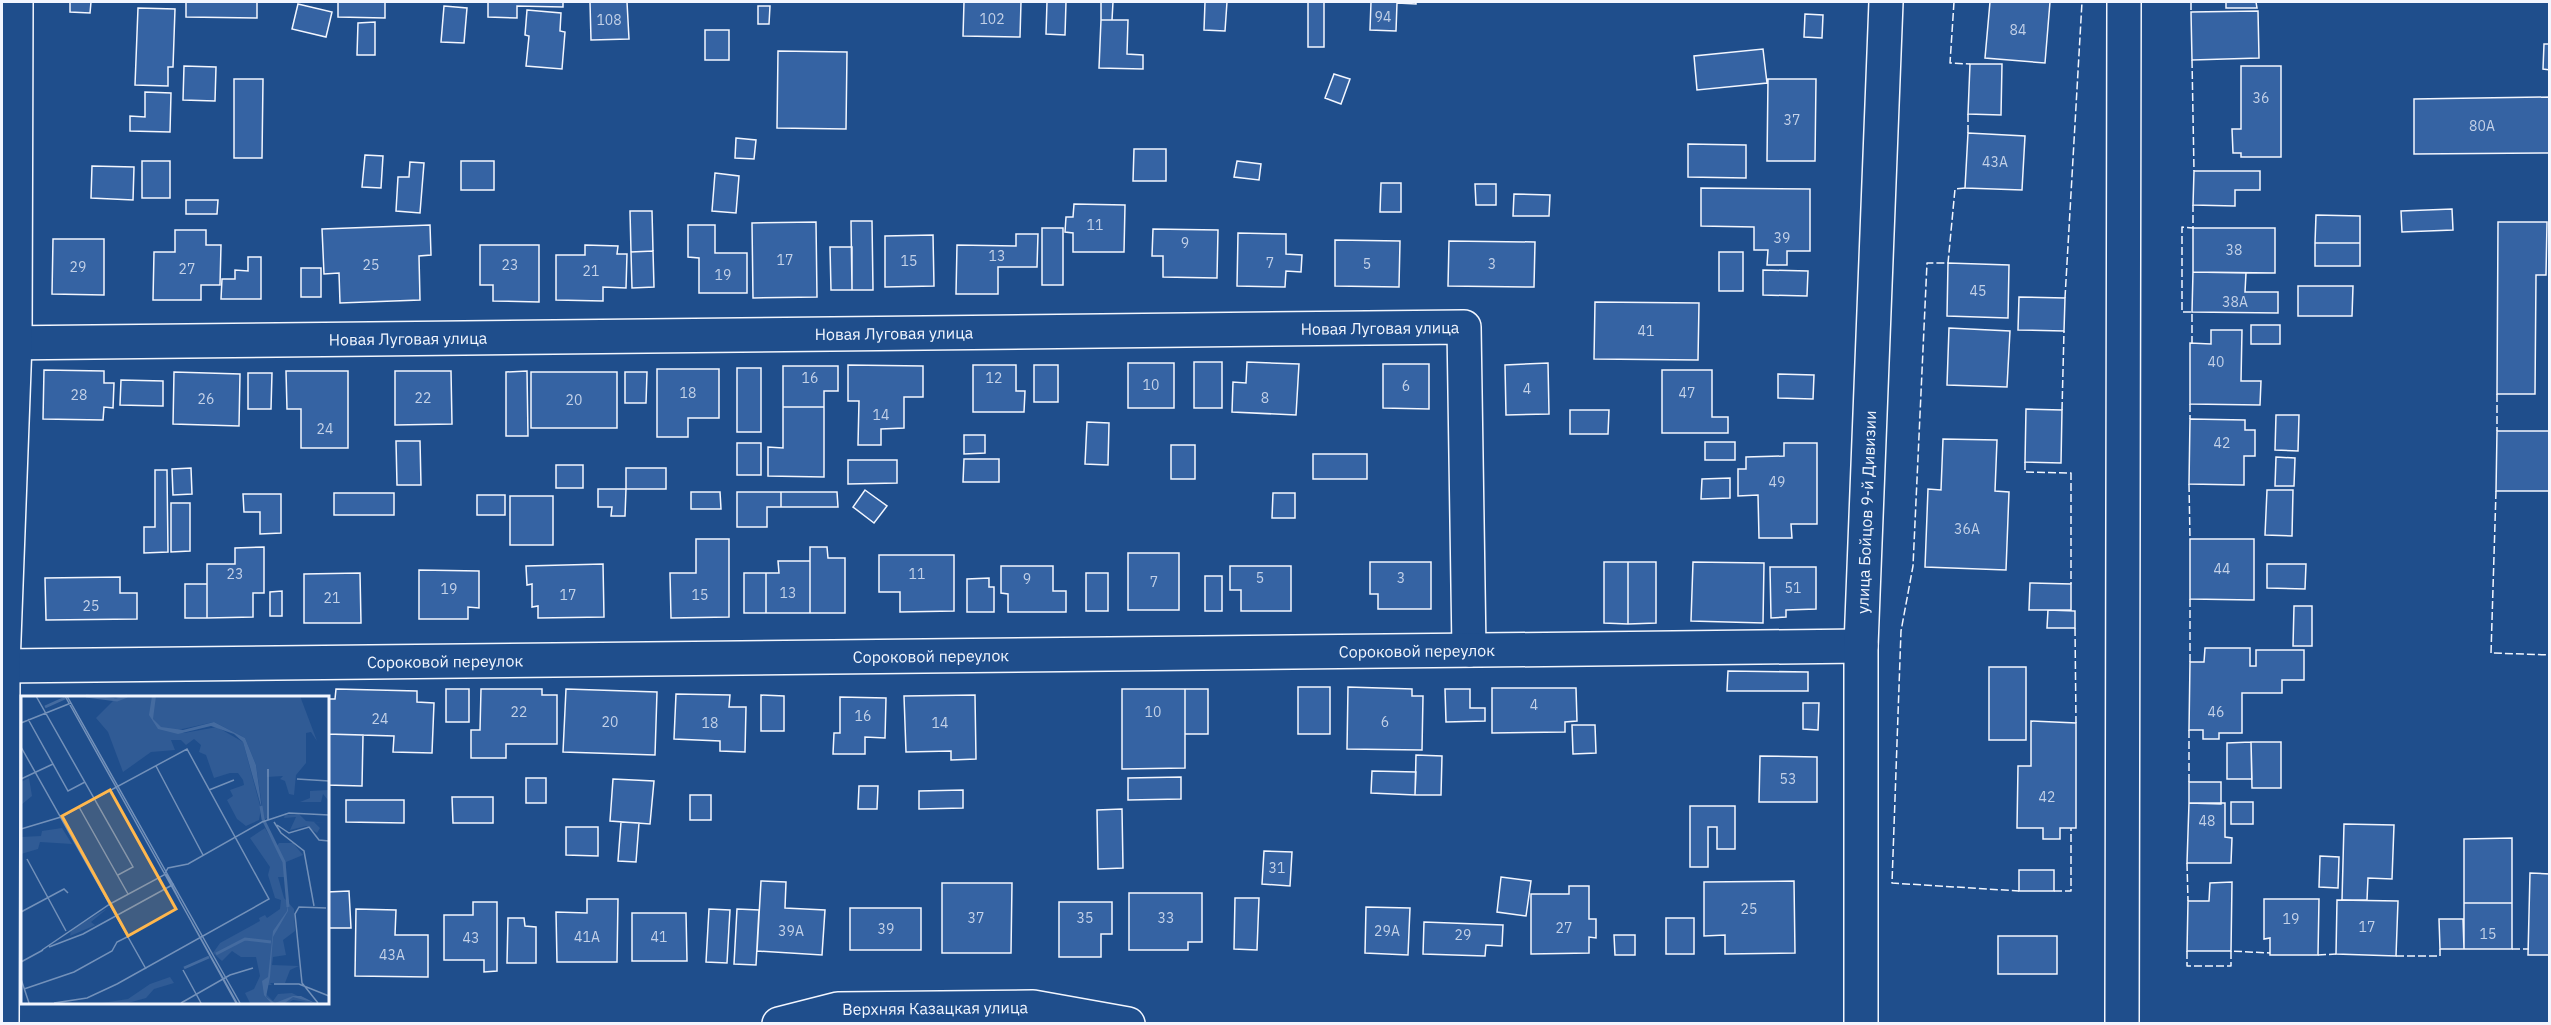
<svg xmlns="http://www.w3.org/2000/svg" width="2551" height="1025" font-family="'IBM Plex Sans',sans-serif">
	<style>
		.building { fill: #3563a3; stroke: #f2f6ff; stroke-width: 1.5 }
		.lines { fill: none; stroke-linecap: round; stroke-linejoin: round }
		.street-casing { stroke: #f2f6ff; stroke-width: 36 }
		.secondary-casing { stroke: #f2f6ff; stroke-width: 36 }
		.street { stroke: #1f4e8c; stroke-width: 33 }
		.secondary { stroke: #1f4e8c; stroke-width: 33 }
		.fence { stroke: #f2f6ff; stroke-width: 1.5; stroke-dasharray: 8 3; stroke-linecap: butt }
		.labels { text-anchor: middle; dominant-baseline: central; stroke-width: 4.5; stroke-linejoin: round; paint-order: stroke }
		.number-label { font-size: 14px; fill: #c3d1e8 }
		.street-label { font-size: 16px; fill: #f2f6ff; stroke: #1f4e8c }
		.inset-river { fill: none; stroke: #446ba0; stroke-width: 3 }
		.inset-road { fill: none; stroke: #7391ba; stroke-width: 1.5 }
		.view { fill: #ffb74d; fill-opacity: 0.15; stroke: #ffb74d; stroke-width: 3 }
		.inset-edge { fill: none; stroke: #f2f6ff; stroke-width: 3 }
	</style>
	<rect width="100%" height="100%" fill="#1f4e8c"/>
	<path class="building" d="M70 2H91L90 13 70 12Z
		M186 2H257V18L186 17Z
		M338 2H385V18L338 17Z
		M488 2H563V7L517 6V18L488 17Z
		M590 2H627L629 39 591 40Z
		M964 2H1021L1020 37 963 36Z
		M1047 2H1066L1065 35 1046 34Z
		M1101 2H1113L1112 20H1101Z
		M1205 2H1227L1225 31 1204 30Z
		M1308 2H1324V47H1308Z
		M1371 2H1416V4L1397 3 1396 31 1370 30Z
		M1990 2H2050L2045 63 1985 58Z
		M2226 2H2256L2257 8H2226Z
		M298 4 332 12 326 37 292 29Z
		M444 6 467 8 464 43 441 42Z
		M758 6H770L769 24H758Z
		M138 8 175 9 173 67H168V86L135 85Z
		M527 10 561 13 560 31 565 32 562 69 526 66 529 36 525 35Z
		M2258 11 2259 58 2192 60 2191 12Z
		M1805 14 1823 15 1822 38 1804 37Z
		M1101 20H1128L1127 54 1143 55V69L1099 68Z
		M375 22V55H357L358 23Z
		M705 30H729V60H705Z
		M2544 44H2550V70L2543 69Z
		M1763 49 1767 83 1697 90 1694 56Z
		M778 51 847 52 846 129 777 128Z
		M1970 64H2002L2001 115 1968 114Z
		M184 66 216 67 215 101 183 100Z
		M2241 66H2281V157H2241V153H2233L2232 129H2241Z
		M1334 74 1350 79 1341 104 1325 98Z
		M234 79H263L262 158H234Z
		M1768 79H1816L1815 161H1767Z
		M145 92 171 93 170 132 130 131V116L145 117Z
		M2550 97V153L2414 154V99Z
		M1968 133 2025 136 2022 190 1965 188Z
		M736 138 756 140 754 159 735 158Z
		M1688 144 1746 145V178L1688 177Z
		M1134 149H1166V181H1133Z
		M365 155 383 156 381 188 362 187Z
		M142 161H170V198H142Z
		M461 161H494V190H461Z
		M1237 161 1261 164 1259 180 1234 177Z
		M410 162 424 163 420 213 396 211 398 177H409Z
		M92 166 134 167 133 200 91 198Z
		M2194 171H2260V190H2235V206L2193 205Z
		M715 173 739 176 736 213 712 211Z
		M1381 183H1401V212H1380Z
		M1475 184H1496V205H1476Z
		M1701 188 1810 189V251H1787V265H1767L1768 250H1754V227L1701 226Z
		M1514 194 1550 195 1549 216H1513Z
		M186 200H218L217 214H186Z
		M1074 204 1125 205 1124 252H1073V233L1065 232 1066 217H1073Z
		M2452 209 2453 230 2402 232 2401 211Z
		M630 211H652L653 251 631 252Z
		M2316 215 2360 216V243H2315Z
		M851 221H872L873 290H852Z
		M816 222 817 297 753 298 752 223Z
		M2498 222H2547L2546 275H2536L2535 394H2497Z
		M430 225 431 255 419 256 420 300 340 303 339 273 324 274 322 229Z
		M688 225H715V253H747V293H699V258L688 257Z
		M1042 228H1063V285H1042Z
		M2193 228H2275V273L2193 272Z
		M1153 229 1218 230 1217 278 1163 277V256H1152Z
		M175 230H206V245H221L220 285H201V300H153L154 252H175Z
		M1238 233 1286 234V254L1302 255 1301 272 1286 271 1285 287 1237 286Z
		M1016 234H1038L1037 267H998V294H956L957 245 1016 246Z
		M933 235 934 286 885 287V236Z
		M53 239H104V295L52 294Z
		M1335 240 1400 241 1399 287 1335 286Z
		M1449 241 1535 242 1534 287 1448 286Z
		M2315 243H2360V266H2315Z
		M480 245H539V302L493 301V285H480Z
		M585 245 618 246 617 254H627L626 288 603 287V301L556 300V255H585Z
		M830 247H852V290H831Z
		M653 251 654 287 632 288 631 252Z
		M1719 252H1743V291H1719Z
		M248 257H261V299H221L222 279H235V270L248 271Z
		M1948 263 2009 265 2008 318 1947 316Z
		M301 268H321V297H301Z
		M1763 270 1808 271 1807 296 1763 295Z
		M2193 272 2246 273 2245 292H2278V313L2192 312Z
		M2298 286H2353L2352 316H2298Z
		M2019 297 2065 298 2064 331 2018 330Z
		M1595 302 1699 303 1698 360 1594 359Z
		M2251 325H2280V344H2251Z
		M1949 328 2010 331 2007 387 1947 385Z
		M2211 330H2242L2241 381H2261L2260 405 2190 404V343L2211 344Z
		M1194 362H1222V408H1194Z
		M1247 362 1299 364 1296 415 1232 412 1233 382 1246 383Z
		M1128 363H1174V408H1128Z
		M1548 363 1549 414 1506 415 1505 365Z
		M1383 364H1429V409L1383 408Z
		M848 365 923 366V397H904V428L881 429V445H858L859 401H848Z
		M973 365H1016V391H1025L1024 412H973Z
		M1034 365H1058V402H1034Z
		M783 366H838V391H824V407H783Z
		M737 368H761V432H737Z
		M657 369H719V418H688V437H657Z
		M44 370 104 371V383H114L113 408 104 407 103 420 43 419Z
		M1662 370H1712V417H1728V433H1662Z
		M286 371H348V448H301V409H287Z
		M395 371H451L452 424 395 425Z
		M527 371 528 436H506V372Z
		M174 372 240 374 239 426 173 424Z
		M531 372H617V428H531Z
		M625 372H647L646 403H625Z
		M248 373H272L271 409H248Z
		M1778 374 1814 375 1813 399 1778 398Z
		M121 380 163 381V406L120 405Z
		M783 407H824V477L768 476V447L783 448Z
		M2026 409 2062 410 2061 463 2025 462Z
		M1570 410H1609L1608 434H1570Z
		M2276 415H2299L2298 451 2275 450Z
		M2190 419 2245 420V430H2255V456H2244V485L2189 484Z
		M1087 422 1109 423 1108 465 1085 464Z
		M2497 431H2550V491H2496Z
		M964 435H985V453L964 454Z
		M1943 439 1997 440 1995 491 2009 492 2006 570 1925 567 1928 489 1941 490Z
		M396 441H420L421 485H397Z
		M1705 442H1735V460H1705Z
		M737 443H761V475H737Z
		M1784 443H1817V524H1791L1792 538H1759L1758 495 1738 496V469H1746V457L1784 456Z
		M1171 445H1195V479H1171Z
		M1313 454H1367V479H1313Z
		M2276 457 2295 458 2294 486H2275Z
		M964 459H999V482H963Z
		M848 460H897V483L848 484Z
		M556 465H583V488H556Z
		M191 468 192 494 173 495 172 469Z
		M626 468H666V489H626Z
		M155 470H167L168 552 144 553V527H155Z
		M1730 478V498L1701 499 1702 479Z
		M598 489H626L625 516H611L612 507H598Z
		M865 490 887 506 874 523 853 507Z
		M2267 490H2293L2292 536 2265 535Z
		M691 492H720L721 509H691Z
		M737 492H781V507H767V527H737Z
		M781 492H837L838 507H781Z
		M334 493H394V515H334Z
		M1273 493H1295V518H1272Z
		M243 494H281V533L260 534V512H244Z
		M477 495H505V515H477Z
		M510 496H553V545H510Z
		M171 503H190V551L171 552Z
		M696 539H729V617L671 618 670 573H696Z
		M2190 539H2254V600L2190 599Z
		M264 547V593H253V617L207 618V564H235V548Z
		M810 547H827L828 558H845V613H810Z
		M1128 553H1179V610H1128Z
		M879 555H954V611L900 612V592H879Z
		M778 561H810V613H766V573H779Z
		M1370 562H1431V609H1378V594H1370Z
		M1604 562H1628V624L1604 623Z
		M1628 562H1656V623L1628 624Z
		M1693 562 1764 563 1763 623 1691 621Z
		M603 564 604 617 538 618V606L532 607V584L527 585 526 566Z
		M2267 564H2306L2305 589 2267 588Z
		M1001 566H1053V591H1066V612H1008V594L1001 593Z
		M1230 566H1291V611H1241V590H1230Z
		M1770 567H1816V609L1786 610V617L1771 618Z
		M419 570 479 571V608L468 607V619H419Z
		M360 573 361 623H304V574Z
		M744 573H766V613H744Z
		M1086 573H1108V611H1086Z
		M1205 576H1222V611H1205Z
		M120 577V593H137V619L46 620 45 578Z
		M989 578V587H994V612H967V579Z
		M2030 583 2071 584V610H2029Z
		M185 584H207V618H185Z
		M282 591V616H270V592Z
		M2294 606H2312V646H2293Z
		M2048 610 2075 611V628H2047Z
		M2205 648H2250V666H2256V650H2304V680H2282V693H2242V733H2219V739H2203V730H2189L2190 662H2204Z
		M1989 667H2026V740H1989Z
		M1728 671 1808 672V691H1727Z
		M1298 687H1330V734H1298Z
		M1348 687 1412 689V696H1423L1422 750 1347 749Z
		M1492 688H1576L1577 721 1565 722V732L1492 733Z
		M336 689 417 691V702L434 703 432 753 393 752 394 736 327 734V699H335Z
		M446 689H469V722H446Z
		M481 689H542V695H557V744H506V758H471V730H480Z
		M566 689 657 692 655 755 563 752Z
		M1122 689H1185V768L1122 769Z
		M1185 689H1208V734H1185Z
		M1445 689H1470V708H1485V721L1446 722Z
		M676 694 730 695 729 707H746L745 752 720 751V741L674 739Z
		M761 695 784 696V731H761Z
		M975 695 976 759 951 760V751L906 752 904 696Z
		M208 696 260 698H208Z
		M840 697 886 698 885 738 865 737V754H833L834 733H840Z
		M1803 703H1819L1818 730 1803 729Z
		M2031 721 2076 723V828H2060V839H2043V828H2017L2018 766H2031Z
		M1572 725H1595L1596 753 1573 754Z
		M327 734 363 735 362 786 327 785Z
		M2251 742 2252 779H2227V743Z
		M2251 742H2281V788H2252Z
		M1416 755 1442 756 1441 795H1415Z
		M1760 756 1817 757V802H1759Z
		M1372 771 1416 772 1415 795 1371 793Z
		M1181 777V799L1128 800V778Z
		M526 778H546V803H526Z
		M613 779 654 781 650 824 610 821Z
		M2189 782H2221V804L2189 803Z
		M859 786H878L877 809H858Z
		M963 790V808L919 809V791Z
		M690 795H711V820H690Z
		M452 797H493V823H453Z
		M346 800H404V823L346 822Z
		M2231 802H2253V824H2231Z
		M2189 803H2225V837L2232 838 2231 863H2187Z
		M1690 806H1735V849H1717V827H1708V867H1690Z
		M1122 809 1123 868 1098 869 1097 810Z
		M621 822 639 823 636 862 618 861Z
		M2344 824 2394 825 2392 879 2368 878 2367 900H2342Z
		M566 827H598V856L566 855Z
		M2512 838V903H2464V839Z
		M1264 851 1292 852 1290 886 1262 884Z
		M2320 856 2339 857 2338 888 2319 887Z
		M2019 870H2054V891H2019Z
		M2530 873 2550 874V955H2528Z
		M1501 877 1531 881 1526 916 1497 912Z
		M761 881 786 882 785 908 825 910 822 955 757 951Z
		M1794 881 1795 953 1725 954V935L1704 936V882Z
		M2232 882 2231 951H2187L2188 901H2209L2210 883Z
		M942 883H1012L1011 953H942Z
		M1569 886H1589V919H1596V938L1589 937V953L1531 954V894H1569Z
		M349 891 351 928H327V892Z
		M1129 893H1202V942H1188V950H1129Z
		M1235 898H1259L1257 950 1234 949Z
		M587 899H618L617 962H557L556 912 587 913Z
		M2264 899H2319L2318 955H2270V938L2264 939Z
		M2337 900 2398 901 2396 956 2336 954Z
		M473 902H497V971L484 972V960H444V915H473Z
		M1059 902H1112V934H1101V957H1059Z
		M2464 903H2512V949H2464Z
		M1366 907 1410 908 1408 955 1365 953Z
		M850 908H921V950H850Z
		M356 909 396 910 395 935H428V977L355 976Z
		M709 909 730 910 727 963 706 962Z
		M737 909 759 910 756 965 734 964Z
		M632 913H686L687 961H632Z
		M508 918H524L525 926 536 927V963H507Z
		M1666 918H1694V954H1666Z
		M2439 919H2463L2464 949H2440Z
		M1424 922 1503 925 1502 946 1486 945 1485 956 1423 954Z
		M1614 935H1635V955H1615Z
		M1998 936H2057V974H1998Z"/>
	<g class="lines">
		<defs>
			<g id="street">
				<path id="s1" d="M2 343 1464 327 1469 650"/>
				<path id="s2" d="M3 666 1861 646"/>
				<path d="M2 1024 3 666 15 342 16 2"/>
			</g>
			<g id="secondary">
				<path id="s3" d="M779 1024 838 1009 1033 1007 1128 1024"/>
				<path id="s4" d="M1861 1024V646L1886 2"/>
				<path d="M2122 1024 2124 2"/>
			</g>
		</defs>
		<use href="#street" class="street-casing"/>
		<use href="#secondary" class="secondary-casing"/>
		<use href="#street" class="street"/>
		<use href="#secondary" class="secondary"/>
		<path class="fence" d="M1954 2 1950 63 1970 64
			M2191 2V12
			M2192 60 2194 171
			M1968 133V114
			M1965 188 1955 189 1948 263H1927L1913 566 1901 631 1892 883 2019 891
			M2065 298 2082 2
			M2192 344V312H2182V227L2193 228V205
			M2497 394V431
			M2190 404V419
			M2062 410 2064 331
			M2025 462V472L2071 473V584
			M2189 484 2190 539
			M2496 491 2491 653 2550 655
			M2190 599V662
			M2075 628 2076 723
			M2189 782V730
			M2187 863 2188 901
			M2054 891H2071V828
			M2512 949H2529
			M2187 951V966H2231V951L2270 953
			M2318 955 2336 954
			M2396 956H2440V949"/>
	</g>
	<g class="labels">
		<g class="number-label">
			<text x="1383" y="17">94</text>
			<text x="992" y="19">102</text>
			<text x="609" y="20">108</text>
			<text x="2018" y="30">84</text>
			<text x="2261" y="98">36</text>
			<text x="1792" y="120">37</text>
			<text x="2482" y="126">80А</text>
			<text x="1995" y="162">43А</text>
			<text x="1095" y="225">11</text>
			<text x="1782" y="238">39</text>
			<text x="1185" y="243">9</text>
			<text x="2234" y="250">38</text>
			<text x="997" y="256">13</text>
			<text x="785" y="260">17</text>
			<text x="909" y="261">15</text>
			<text x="1270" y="263">7</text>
			<text x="1367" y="264">5</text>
			<text x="1492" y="264">3</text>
			<text x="371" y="265">25</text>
			<text x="510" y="265">23</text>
			<text x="78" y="267">29</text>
			<text x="187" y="269">27</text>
			<text x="591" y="271">21</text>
			<text x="723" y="275">19</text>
			<text x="1978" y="291">45</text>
			<text x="2235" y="302">38А</text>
			<text x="1646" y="331">41</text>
			<text x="2216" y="362">40</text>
			<text x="810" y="378">16</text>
			<text x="994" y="378">12</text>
			<text x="1151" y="385">10</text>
			<text x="1406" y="386">6</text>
			<text x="1527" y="389">4</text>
			<text x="688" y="393">18</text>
			<text x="1687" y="393">47</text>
			<text x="79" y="395">28</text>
			<text x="423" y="398">22</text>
			<text x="1265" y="398">8</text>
			<text x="206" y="399">26</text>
			<text x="574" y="400">20</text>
			<text x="881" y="415">14</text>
			<text x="325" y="429">24</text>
			<text x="2222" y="443">42</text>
			<text x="1777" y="482">49</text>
			<text x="1967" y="529">36А</text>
			<text x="2222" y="569">44</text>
			<text x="235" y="574">23</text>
			<text x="917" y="574">11</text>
			<text x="1260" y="578">5</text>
			<text x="1401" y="578">3</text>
			<text x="1027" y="579">9</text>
			<text x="1154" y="582">7</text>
			<text x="1793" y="588">51</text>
			<text x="449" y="589">19</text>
			<text x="788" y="593">13</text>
			<text x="568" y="595">17</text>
			<text x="700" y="595">15</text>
			<text x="332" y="598">21</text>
			<text x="91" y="606">25</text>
			<text x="1534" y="705">4</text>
			<text x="519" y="712">22</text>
			<text x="1153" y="712">10</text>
			<text x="2216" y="712">46</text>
			<text x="863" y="716">16</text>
			<text x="380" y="719">24</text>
			<text x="610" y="722">20</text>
			<text x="1385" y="722">6</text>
			<text x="710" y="723">18</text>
			<text x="940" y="723">14</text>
			<text x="1788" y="779">53</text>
			<text x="2047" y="797">42</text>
			<text x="2207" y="821">48</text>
			<text x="1277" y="868">31</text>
			<text x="1749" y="909">25</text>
			<text x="976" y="918">37</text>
			<text x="1085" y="918">35</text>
			<text x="1166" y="918">33</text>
			<text x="2291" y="919">19</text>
			<text x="2367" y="927">17</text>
			<text x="1564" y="928">27</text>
			<text x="886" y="929">39</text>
			<text x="791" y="931">39А</text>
			<text x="1387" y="931">29А</text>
			<text x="2488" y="934">15</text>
			<text x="1463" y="935">29</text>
			<text x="587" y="937">41А</text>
			<text x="659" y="937">41</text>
			<text x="471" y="938">43</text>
			<text x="392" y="955">43А</text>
		</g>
		<g class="street-label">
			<text stroke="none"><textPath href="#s1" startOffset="1378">Новая Луговая улица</textPath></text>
			<text stroke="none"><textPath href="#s1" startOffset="892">Новая Луговая улица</textPath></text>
			<text stroke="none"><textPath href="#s1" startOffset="406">Новая Луговая улица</textPath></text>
			<text stroke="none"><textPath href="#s4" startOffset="512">улица Бойцов 9-й Дивизии</textPath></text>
			<text stroke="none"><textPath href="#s2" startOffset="1414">Сороковой переулок</textPath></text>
			<text stroke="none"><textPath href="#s2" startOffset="928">Сороковой переулок</textPath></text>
			<text stroke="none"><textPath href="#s2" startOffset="442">Сороковой переулок</textPath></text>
			<text stroke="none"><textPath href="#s3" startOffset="158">Верхняя Казацкая улица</textPath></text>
		</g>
	</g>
	<g transform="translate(21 696)">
		<rect width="308" height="308" fill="#1f4e8c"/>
		<path d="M97 0H279L296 45 290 36 285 37V67L275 79 273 99 268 98 264 85 259 83 262 80 246 81V122L243 124 235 69 224 42 193 26 157 34 163 37 196 31 222 46 240 113 238 124 225 130 216 123 206 104 212 100 209 94 223 89 222 84 217 77H209L193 82 185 59 178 56 180 49 173 43 165 49 160 44H150L154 54 130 56 102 76 87 36 75 22ZM8 82 11 100 0 109V86ZM307 94V104L302 98 300 106H279L289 102V95ZM278 118 285 125 307 127 293 126 299 132 296 137 285 130 269 134 275 121 263 122 264 119ZM41 132 51 148 19 146 17 153 0 158V141L20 140 21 135ZM244 132 255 151 258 147H272L282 159 265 166 264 181H257L263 202 273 213 274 235 262 244 265 259 252 261 251 269 278 270 269 274 264 287H249L251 289H247L245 298 252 305 257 298 271 297 291 307 272 304 267 307H229L224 297 233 293 239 280 235 261H220L211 255 201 265 192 257 199 247 239 225 238 222 244 219 246 222 259 213 260 204 254 202 247 179 249 171 229 142ZM87 212 70 226 74 229 84 225 49 240 50 234ZM149 281 153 287 133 293 125 302 107 307H81L107 303 129 288Z" fill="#305b95"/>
		<path d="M131 0H135L132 23 140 31 162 34 193 26 224 42 235 69 241 114 222 46 213 38 190 30 157 38 137 33 128 19ZM266 208 267 215 252 241 249 281 245 301 254 307 272 300H280L294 307 272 301 264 307H250L243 299 241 285 247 281 252 235 266 215Z" fill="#446ba0"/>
		<path class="inset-river" d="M65 0 96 4 106 0M24 11 44 2M240 110 242 123 263 166 267 211M195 258 224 243 250 246M163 272 188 261"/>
		<path class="inset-road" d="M15 0 112 171 97 179M44 0 216 307M46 0 219 307M7 23 47 95 64 86M0 27 50 7M0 51 125 273M135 70 182 159M247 73V124M0 83 32 68M276 83 308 85M188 94 213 84M58 111 107 198M253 126 260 137 283 155 293 210M256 129 268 137 288 131 298 144 308 145M0 133 40 121 166 53 248 203 96 288 66 302 33 307M6 163 45 235M145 178 158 203M0 216 43 193 47 197M171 227 215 307M28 251 62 238 153 188M21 254 89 208 143 179 147 172 167 168 241 126 268 117 308 119M0 266 22 254M162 274 180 307M0 283 8 307M253 288H278L308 300M3 293 53 276 91 255 96 246 106 241M160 307 209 279 232 272M297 307 281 287 274 218 278 211 305 212"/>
		<path class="view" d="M89 94 155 213 107 240 41 120Z"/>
		<rect width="308" height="308" class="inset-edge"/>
	</g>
	<rect width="2551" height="1025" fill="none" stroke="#f2f6ff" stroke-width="6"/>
</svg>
